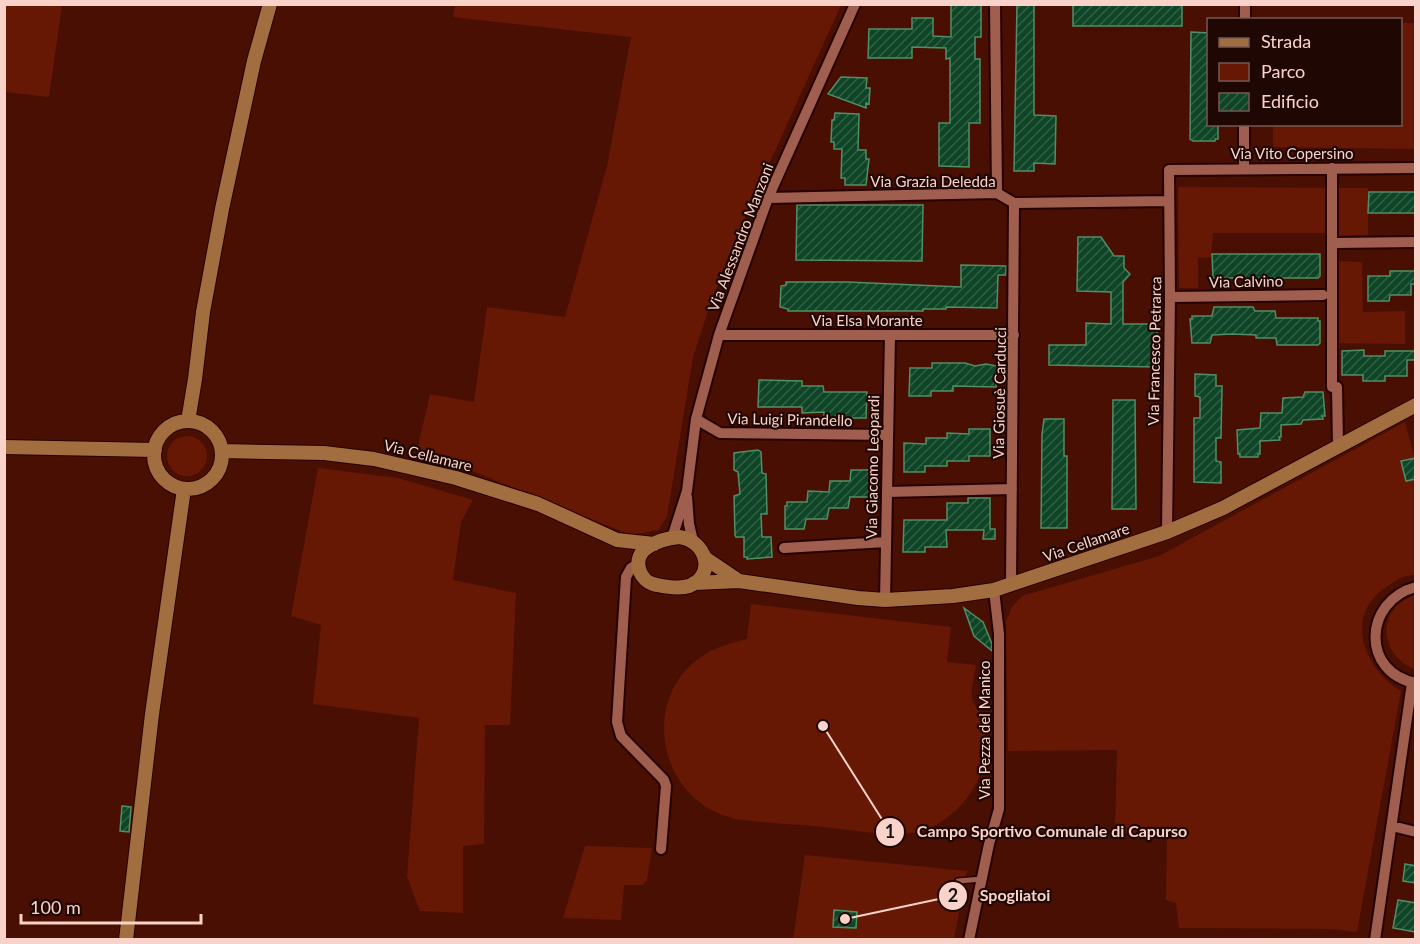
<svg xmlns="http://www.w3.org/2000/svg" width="1420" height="944" font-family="Lato,sans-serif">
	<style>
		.green { fill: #661805 }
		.building { fill: url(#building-hatch); stroke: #508e66; stroke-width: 1.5 }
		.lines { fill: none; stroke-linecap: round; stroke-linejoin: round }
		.lane-casing { stroke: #270000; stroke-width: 8 }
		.street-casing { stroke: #270000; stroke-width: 14 }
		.secondary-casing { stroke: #270000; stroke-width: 16 }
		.lane { stroke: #9f5e4e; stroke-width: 5 }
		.street { stroke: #9f5e4e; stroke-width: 10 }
		.secondary { stroke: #a26d3f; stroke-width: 14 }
		.labels { text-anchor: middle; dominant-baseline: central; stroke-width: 4.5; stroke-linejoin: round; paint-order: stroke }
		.street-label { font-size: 15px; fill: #f9d3ca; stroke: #1f0703 }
		.leader { fill: none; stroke: #f9d3ca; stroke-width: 2 }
		.callout-dot { fill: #f9d3ca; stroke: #1f0703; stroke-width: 2 }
		.mark-label { font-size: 18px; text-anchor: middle; font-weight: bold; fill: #111 }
		.callout-label { font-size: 16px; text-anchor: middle; font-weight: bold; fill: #f9d3ca; stroke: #1f0703; stroke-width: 4.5; stroke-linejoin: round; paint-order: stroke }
	</style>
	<defs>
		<pattern id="building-hatch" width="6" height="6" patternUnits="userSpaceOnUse" patternTransform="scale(1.5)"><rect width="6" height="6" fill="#0e4527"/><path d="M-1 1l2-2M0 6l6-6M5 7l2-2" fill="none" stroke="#325f45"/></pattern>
	</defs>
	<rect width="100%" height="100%" fill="#490f03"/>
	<path class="green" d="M5 4 62 5 49 97 5 92Z
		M455 5H841L736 237 712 299 693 357 667 517 658 530 631 535 460 466 416 455 430 394 474 402 487 307 565 317 607 166 631 37 453 17Z
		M1401 23H1415V149L1273 147V125L1400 124Z
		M1178 187 1368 188V235L1336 236 1337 261 1362 262 1363 312 1405 311V344L1325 343 1326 233H1213L1211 257 1198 258V288H1179Z
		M1405 422 1415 460V575C1403 575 1396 581 1386 587 1343 616 1364 669 1401 691L1357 932 1331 929 1179 928 1176 903 1166 900 1167 837 1115 832 1117 750 1008 751 1006 621 1012 607 1022 596 1159 556Z
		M167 456a20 20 0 1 1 40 0a20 20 0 1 1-40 0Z
		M318 468 398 478 473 500 461 522 453 580 516 593 510 725H485L484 844 463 846V913L420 911 407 877 419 718 313 704 321 625 291 616Z
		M1415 595H1416L1415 669C1378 655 1376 607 1415 595Z
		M751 604 951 627 947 662 976 665C975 675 971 687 972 697 973 704 979 711 981 717 987 736 986 762 978 780 967 803 946 823 922 831 894 839 851 829 822 827 793 824 764 823 736 819 727 817 714 812 706 807 654 773 648 693 701 657 715 647 731 643 747 639Z
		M585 846 652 848 647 880 643 885H624L621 920 563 918Z
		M805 855 967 871 954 939 793 940Z"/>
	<path class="building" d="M951 4H981V37H975V59H980V123H969V167L939 166V123H950V58L946 59V48L912 47V58H868L869 29H912V18H933V36L951 37Z
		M1017 4H1034V115L1056 116 1055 164 1034 163V171H1014Z
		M1182 4V26H1073V5Z
		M1191 32 1209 33V124H1218V139H1215V141H1193L1190 139Z
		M841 77 867 78 866 88H870L869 104 866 103V108L828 94Z
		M835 113 859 114 858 150H866V159H869L866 185H845V178H841L842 149H834V142H831L832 120H834Z
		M1369 192H1416V213H1368Z
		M797 205H923L922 261 796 260Z
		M1078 237H1101L1114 256H1124V268L1130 274 1123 282V324H1157V367L1049 365V345H1086V323L1111 324V292L1077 291Z
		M1212 254H1320V276L1318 278H1213Z
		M961 265 1006 266V275H998L997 308 946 307V309H923V311H788V309L780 307 781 286 786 285V282H847L961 287Z
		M1390 271H1416V284H1411V295H1390L1389 301H1368V276H1390Z
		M1214 307H1253L1255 311H1275L1276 318H1318V321H1320V343L1318 345H1277L1276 338H1256V335L1232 334 1212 335 1210 343H1192L1190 319H1192V316H1212Z
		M1364 350V356H1385V351H1416V360H1407V376H1385V381H1363V375H1342V351Z
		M932 363H965L975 366 986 364 997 366 996 387 953 386V391H931V396H909L910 368H932Z
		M1195 374 1216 375V386H1222L1221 438H1216V461L1221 462V483L1194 482V418H1200V397L1195 396Z
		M759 380 802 381V386H823L824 392H867L866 418H824V412L802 413V407H758Z
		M1305 392H1323L1325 416H1322L1323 419 1303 420 1301 424 1281 425V437H1279L1280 440 1260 441V454H1258V457H1240V454H1238L1237 430 1260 428 1261 413H1282L1283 398 1303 397Z
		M1113 400H1135L1136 509H1112Z
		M1044 419H1064V456H1067V528H1041L1042 434Z
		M969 429H990V456H969V461H947V466H925V472H904V443L926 444V438H947V433L969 434Z
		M758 450 761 452 762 473 766 474 767 514H761L762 537H771L772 557 747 559V557H744V537H736L735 535 734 496 740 494 738 472 734 470V453Z
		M1416 458V479L1406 481 1401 461Z
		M851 470H870V473H872L871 495H869L870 497H850L848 508H829L827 519H806L804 529H785V506H787V502H807L808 491 829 492 830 481H850Z
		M968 498H990V529H995V539H983L984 530H946L947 547H925V552H903L904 520H947V503H968Z
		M964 608 983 622 992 644V651L974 636Z
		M122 806 131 807 129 832 120 831Z
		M1405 864 1416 866V883L1403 881Z
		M1398 900 1416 903V932L1393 928Z
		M834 910 857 912 856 928 833 927Z"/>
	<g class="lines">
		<defs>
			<path id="lane" d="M958 881 982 879"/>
			<path id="street" d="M995 4 997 193
				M1245 20V4
				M1244 168V124
				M1332 168V387H1337L1338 447
				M768 198 997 193 1014 203 1169 201
				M1337 243 1416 242
				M1170 297 1323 295
				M719 335H1014
				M696 419 720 433 888 435
				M887 492 1012 489
				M687 497 689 524 693 541
				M1167 532 1170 297 1169 170 1416 168
				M672 538 687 491 696 419 719 335 768 198 855 4
				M784 548 886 542
				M638 564 631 568 626 577 617 722 621 736 664 780 666 786 661 849
				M1011 584 1014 203
				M1416 587C1363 601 1361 673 1416 683
				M885 600 890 335
				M1392 826 1416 832
				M969 940 989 844 999 809V634L994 590
				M1375 940 1412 683"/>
			<path id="secondary" d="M188 421 195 379 203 312 222 209 254 61 270 4
				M154 455a34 34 0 1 1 68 0a34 34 0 1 1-68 0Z
				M4 447 155 450
				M222 451 324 453 374 459 456 478 538 504 617 540 654 544
				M679 537C706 540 717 575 689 586 680 589 667 587 657 585 638 582 631 557 648 547 657 541 669 538 679 537Z
				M705 558 739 581
				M694 583 739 581 858 598 885 600 953 596 994 590 1167 532 1223 508 1416 405
				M126 940 152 714 184 489"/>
		</defs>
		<use href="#lane" class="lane-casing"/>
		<use href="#street" class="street-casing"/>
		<use href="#secondary" class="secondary-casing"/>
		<use href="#lane" class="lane"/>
		<use href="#street" class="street"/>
		<use href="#secondary" class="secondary"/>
	</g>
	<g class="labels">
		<g class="street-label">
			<text x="1292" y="153">Via Vito Copersino</text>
			<text x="933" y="181">Via Grazia Deledda</text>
			<text transform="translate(740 237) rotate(-69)">Via Alessandro Manzoni</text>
			<text transform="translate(1246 281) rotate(-1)">Via Calvino</text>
			<text x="867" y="320">Via Elsa Morante</text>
			<text transform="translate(1154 351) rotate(-89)">Via Francesco Petrarca</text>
			<text transform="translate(999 393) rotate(-89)">Via Giosuè Carducci</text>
			<text transform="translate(790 419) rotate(1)">Via Luigi Pirandello</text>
			<text transform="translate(428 455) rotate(14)">Via Cellamare</text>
			<text transform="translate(872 467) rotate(-89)">Via Giacomo Leopardi</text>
			<text transform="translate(1086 542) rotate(-19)">Via Cellamare</text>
			<text transform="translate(984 730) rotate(-90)">Via Pezza del Manico</text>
		</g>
	</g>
	<path class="leader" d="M823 726L890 832M845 919L953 896"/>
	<g class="callout-dot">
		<circle cx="823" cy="726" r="6"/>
		<circle cx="845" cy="919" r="6"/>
		<circle cx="890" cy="832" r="15"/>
		<circle cx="953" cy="896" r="15"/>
	</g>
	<g class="mark-label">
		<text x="890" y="838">1</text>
		<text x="953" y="902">2</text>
	</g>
	<g class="callout-label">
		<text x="1052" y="837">Campo Sportivo Comunale di Capurso</text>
		<text x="1015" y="901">Spogliatoi</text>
	</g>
	<rect width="1420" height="944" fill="none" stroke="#f9d3ca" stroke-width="12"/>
	<rect x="1207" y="18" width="195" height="108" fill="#1f0703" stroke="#765953" stroke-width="1.5"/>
	<rect x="1219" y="38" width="30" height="9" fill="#a26d3f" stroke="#765953" stroke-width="1.5"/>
	<text x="1261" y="48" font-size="18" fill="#f9d3ca">Strada</text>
	<rect x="1219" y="63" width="30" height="18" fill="#661805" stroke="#765953" stroke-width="1.5"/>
	<text x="1261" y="78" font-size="18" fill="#f9d3ca">Parco</text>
	<rect x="1219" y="93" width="30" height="18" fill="url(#building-hatch)" stroke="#765953" stroke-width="1.5"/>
	<text x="1261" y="108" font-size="18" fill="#f9d3ca">Edificio</text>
	<path d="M21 914v9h180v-9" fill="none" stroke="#f9d3ca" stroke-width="3"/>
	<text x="30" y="914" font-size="18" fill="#f9d3ca" stroke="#1f0703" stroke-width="4.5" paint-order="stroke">100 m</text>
</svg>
